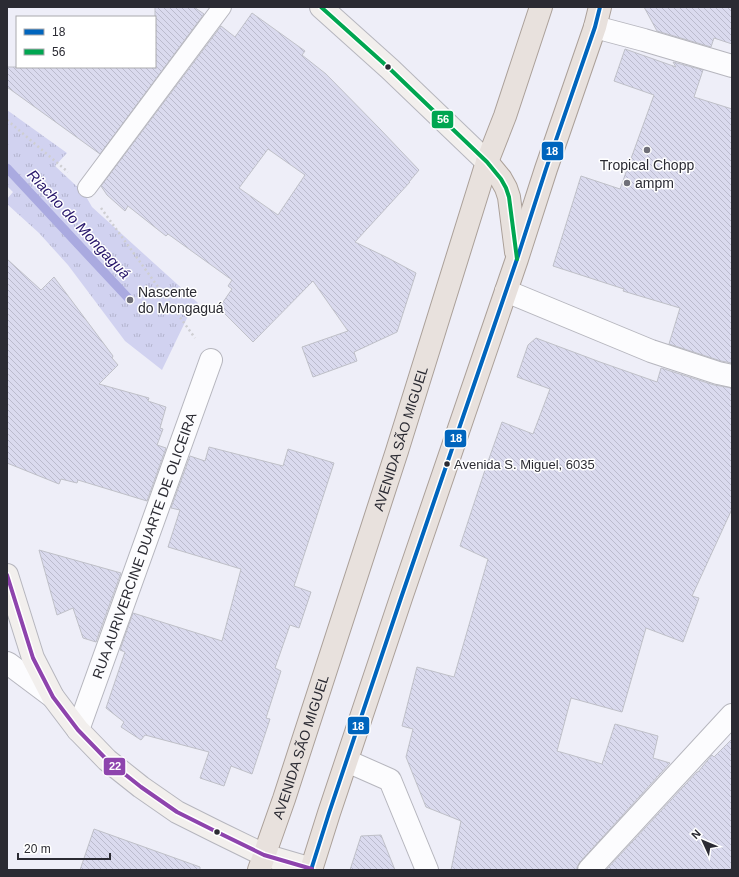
<svg xmlns="http://www.w3.org/2000/svg" width="739" height="877" font-family="Arial,sans-serif">
	<style>
		.park { fill: url(#park-tufts) }
		.lines { fill: none; stroke-linecap: round; stroke-linejoin: round }
		.stream { stroke: #aaaae0; stroke-width: 9 }
		.building { fill: url(#building-back-hatch); stroke: #bfc0c8; fill-rule: evenodd }
		.service-casing { stroke: #b6b6be; stroke-width: 20 }
		.minor-casing { stroke: #b6b6be; stroke-width: 24 }
		.secondary-casing { stroke: #b6b6be; stroke-width: 24 }
		.primary-casing { stroke: #aba099; stroke-width: 24 }
		.path { stroke: #ceced2; stroke-width: 2.5; stroke-dasharray: 2 3; stroke-linecap: butt }
		.service { stroke: #fcfcfe; stroke-width: 18 }
		.minor { stroke: #fcfcfe; stroke-width: 22 }
		.secondary { stroke: #f2efed; stroke-width: 22 }
		.primary { stroke: #e8e1dd; stroke-width: 22 }
		.bus-1-casing { stroke: #fff; stroke-width: 7 }
		.bus-2-casing { stroke: #fff; stroke-width: 7 }
		.bus-3-casing { stroke: #fff; stroke-width: 7 }
		.bus-1 { stroke: #0065bd; stroke-width: 4 }
		.bus-2 { stroke: #00a651; stroke-width: 4 }
		.bus-3 { stroke: #8e44ad; stroke-width: 4 }
		.bus-dot { fill: #2b2b33; stroke: #fff; stroke-width: 1.5 }
		.poi-dot { fill: #6f6f78; stroke: #fff; stroke-width: 1.5 }
		.labels { text-anchor: middle; dominant-baseline: central; stroke-width: 3; stroke-linejoin: round; paint-order: stroke }
		.bus-label { font-size: 13px; fill: #2b2b33; stroke: #fff; text-anchor: start }
		.poi-label { font-size: 14px; fill: #2b2b33; stroke: #fff; text-anchor: start }
		.street-label { font-size: 14px; fill: #2b2b33; stroke: #fff }
		.water-label { font-size: 15px; font-style: italic; fill: #26156a; stroke: #fff }
		.line-badge { stroke: #fff; stroke-width: 1.5 }
		.badge-label { font-size: 11px; text-anchor: middle; font-weight: bold; fill: #fff }
	</style>
	<defs>
		<pattern id="park-tufts" width="24" height="20" patternUnits="userSpaceOnUse"><rect width="24" height="20" fill="#d1d2f0"/><path d="M3 7l-1-3M5 7V3M7 7l1-3M15 17l-1-3M17 17v-4M19 17l1-3" fill="none" stroke="#b4b4ce"/></pattern>
		<pattern id="building-back-hatch" width="6" height="6" patternUnits="userSpaceOnUse"><rect width="6" height="6" fill="#dadaee"/><path d="M-1 5l2 2M0 0l6 6M5-1l2 2" fill="none" stroke="#bbbbcd"/></pattern>
	</defs>
	<rect width="100%" height="100%" fill="#eeeef8"/>
	<path class="park" d="M7 110 67 153 55 166 84 193 92 207 198 303 188 316 162 370 125 341 68 265 39 233 7 204V199L13 192 7 186Z"/>
	<g class="lines">
		<path class="stream" d="M7 168 130 300"/>
	</g>
	<path class="building" d="M155 7H194L204 14 100 154 7 87V67H155Z
		M644 7H732V44L714 38 711 47 657 31Z
		M252 13 305 51 302 55 326 74 380 129 419 170 409 182H410L355 242 388 258 416 273 397 332 354 352 357 361 313 377 302 347 348 331 313 281 253 342 219 308 232 289 228 286 232 280 168 234 166 236 128 206 125 211 107 195 101 186 221 26 235 37ZM268 149 305 175 278 215 239 188Z
		M625 49 676 67 673 62 703 70 694 97 732 109V363L721 361 669 344 680 308 623 291 624 289 553 266 581 176 620 189 654 95 614 81Z
		M7 259 41 290 54 277 113 356 112 358 118 365 99 384 149 398 148 401 166 407 160 428 163 429 157 445 166 448 147 501 78 480 77 483 61 479 59 484 7 463Z
		M536 338 600 362 657 382 661 368 714 385 732 388V509L692 596 699 598 683 642 646 628 622 712 571 698 557 751 602 764 615 724 658 736 653 758 670 763 580 862 577 867V870H451L461 821 426 807 406 757 413 729 402 726 417 667 454 677 488 559 460 546 485 470 502 422 533 434 550 389 517 377 528 345Z
		M209 447 283 466 288 449 334 463 294 586 311 592 299 628 290 625 275 668 281 671 266 718 270 719 252 774 231 766 224 786 200 778 209 752 145 735 141 740 121 727 124 722 106 708 125 652 120 650 133 613 222 641 241 569 168 547 180 510 171 508 190 456 205 461Z
		M39 550 121 573 96 642 83 638 73 608 57 615Z
		M732 739V870H606L697 772H698L712 755 714 757Z
		M94 829 200 867V870H80Z
		M381 835 395 870H350L361 836Z"/>
	<g class="lines">
		<defs>
			<path id="service" d="M87 188 222 7"/>
			<g id="minor">
				<path d="M595 27 644 40 732 66"/>
				<path d="M506 291 651 351 718 373 732 376"/>
				<path d="M7 663 9 664 53 697"/>
				<path id="s1" d="M78 730 211 360"/>
				<path d="M347 761 390 780 427 870"/>
				<path d="M589 870 732 715"/>
			</g>
			<path id="secondary" d="M321 7 390 69 487 162
				M7 575 33 658 53 697 78 730 107 760 141 787 177 812 217 832 264 855 312 869"/>
			<g id="primary">
				<path d="M487 162 501 179 506 188 509 197 516 252"/>
				<path id="s2" d="M259 870 284 799 397 451 487 162 505 116 541 7"/>
				<path d="M311 870 329 813 401 598 517 259 546 169 595 27 600 7"/>
			</g>
		</defs>
		<use href="#service" class="service-casing"/>
		<use href="#minor" class="minor-casing"/>
		<use href="#secondary" class="secondary-casing"/>
		<use href="#primary" class="primary-casing"/>
		<path class="path" d="M7 120 68 172
			M101 208 195 338"/>
		<use href="#service" class="service"/>
		<use href="#minor" class="minor"/>
		<use href="#secondary" class="secondary"/>
		<use href="#primary" class="primary"/>
		<defs>
			<path id="bus-1" d="M311 870 329 813 401 598 517 259 546 169 595 27 600 7"/>
			<path id="bus-2" d="M321 7 390 69 487 162 501 179 506 188 509 197 517 259"/>
			<path id="bus-3" d="M7 575 33 658 53 697 78 730 107 760 141 787 177 812 217 832 264 855 312 869"/>
		</defs>
		<use href="#bus-1" class="bus-1-casing"/>
		<use href="#bus-2" class="bus-2-casing"/>
		<use href="#bus-3" class="bus-3-casing"/>
		<use href="#bus-1" class="bus-1"/>
		<use href="#bus-2" class="bus-2"/>
		<use href="#bus-3" class="bus-3"/>
	</g>
	<g class="bus-dot">
		<circle cx="388" cy="67" r="3.5"/>
		<circle cx="447" cy="464" r="3.5"/>
		<circle cx="217" cy="832" r="3.5"/>
	</g>
	<g class="poi-dot">
		<circle cx="647" cy="150" r="4"/>
		<circle cx="627" cy="183" r="4"/>
		<circle cx="130" cy="300" r="4"/>
	</g>
	<g class="labels">
		<g class="bus-label">
			<text x="454" y="464">Avenida S. Miguel, 6035</text>
		</g>
		<g class="poi-label">
			<text x="647" y="165" text-anchor="middle">Tropical Chopp</text>
			<text x="635" y="183">ampm</text>
			<text x="138" y="292">Nascente<tspan x="138" dy="16">do Mongaguá</tspan></text>
		</g>
		<g class="street-label">
			<text stroke="none"><textPath href="#s2" startOffset="454">AVENIDA SÃO MIGUEL</textPath></text>
			<text stroke="none"><textPath href="#s1" startOffset="196">RUA AURIVERCINE DUARTE DE OLICEIRA</textPath></text>
			<text stroke="none"><textPath href="#s2" startOffset="130">AVENIDA SÃO MIGUEL</textPath></text>
		</g>
		<g class="water-label">
			<text transform="translate(79 224) rotate(47)">Riacho do Mongaguá</text>
		</g>
	</g>
	<g class="line-badge">
		<rect x="431" y="110" width="23" height="19" rx="4" fill="#00a651"/>
		<rect x="541" y="141" width="23" height="20" rx="4" fill="#0065bd"/>
		<rect x="444" y="429" width="23" height="19" rx="4" fill="#0065bd"/>
		<rect x="347" y="716" width="23" height="19" rx="4" fill="#0065bd"/>
		<rect x="103" y="757" width="23" height="19" rx="4" fill="#8e44ad"/>
	</g>
	<g class="badge-label">
		<text x="443" y="123">56</text>
		<text x="552" y="155">18</text>
		<text x="456" y="442">18</text>
		<text x="358" y="730">18</text>
		<text x="115" y="770">22</text>
	</g>
	<rect width="739" height="877" fill="none" stroke="#2b2b33" stroke-width="16"/>
	<rect x="16" y="16" width="140" height="52" fill="#ffffff" stroke="#aaaaad"/>
	<rect x="24" y="29" width="20" height="6" fill="#0065bd" stroke="#aaaaad"/>
	<text x="52" y="36" font-size="12" fill="#2b2b33">18</text>
	<rect x="24" y="49" width="20" height="6" fill="#00a651" stroke="#aaaaad"/>
	<text x="52" y="56" font-size="12" fill="#2b2b33">56</text>
	<g transform="translate(703 841) rotate(314)" stroke="#ffffff" stroke-width="3" paint-order="stroke">
	<path d="M0-3L7 15L0 10L-7 15Z" fill="#2b2b33"/>
	<text y="-6" font-size="11" font-weight="bold" text-anchor="middle" fill="#2b2b33">N</text>
	</g>
	<path d="M18 853v6h92v-6" fill="none" stroke="#2b2b33" stroke-width="2"/>
	<text x="24" y="853" font-size="12" fill="#2b2b33" stroke="#ffffff" stroke-width="3" paint-order="stroke">20 m</text>
</svg>
